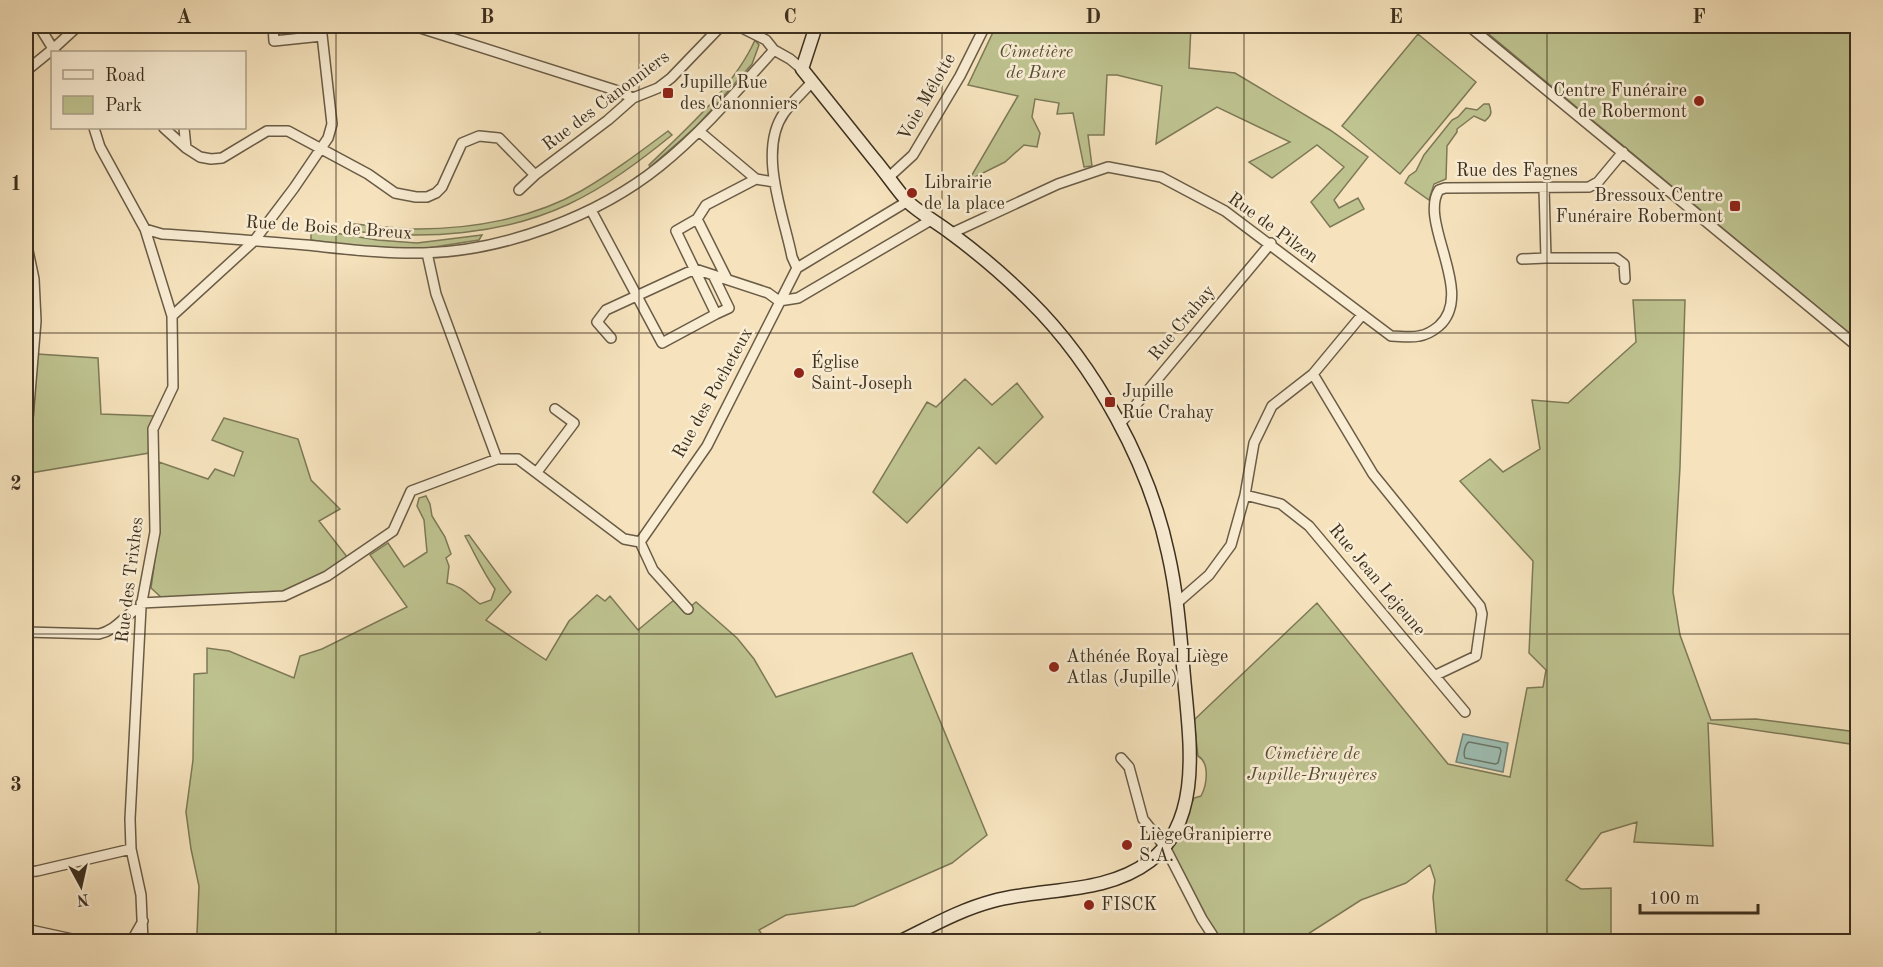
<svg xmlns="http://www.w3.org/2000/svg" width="1883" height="967" font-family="'Old Standard TT',serif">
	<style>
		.green { fill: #bec390; stroke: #7d7957; stroke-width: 1.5 }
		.water { fill: #9dbeb3; stroke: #768577; stroke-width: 1.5 }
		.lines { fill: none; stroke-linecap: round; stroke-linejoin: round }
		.shore { stroke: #6c7668; stroke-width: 1.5 }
		.street-casing { stroke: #6a5c46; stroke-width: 12 }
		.secondary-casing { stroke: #3c2f1e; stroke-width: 15 }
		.street { stroke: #f9edd4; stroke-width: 9 }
		.secondary { stroke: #f9edd4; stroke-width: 12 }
		.grid { fill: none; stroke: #3c2f1e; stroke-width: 1.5; stroke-opacity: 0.55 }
		.poi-dot { fill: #8f2418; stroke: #f9edd4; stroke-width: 2 }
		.labels { text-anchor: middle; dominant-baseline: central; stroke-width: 5; stroke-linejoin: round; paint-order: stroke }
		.park-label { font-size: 18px; font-style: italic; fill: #564d35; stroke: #f9edd4 }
		.poi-label { font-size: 18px; fill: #3c2f1e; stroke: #f9edd4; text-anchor: start }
		.street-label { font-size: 18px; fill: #3c2f1e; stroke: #f9edd4 }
		.neatline { fill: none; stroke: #3c2f1e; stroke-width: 2 }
		.grid-label { font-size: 20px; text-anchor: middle; font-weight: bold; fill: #3c2f1e }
	</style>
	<rect width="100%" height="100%" fill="#f6e3bd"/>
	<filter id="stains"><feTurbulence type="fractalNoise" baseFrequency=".00333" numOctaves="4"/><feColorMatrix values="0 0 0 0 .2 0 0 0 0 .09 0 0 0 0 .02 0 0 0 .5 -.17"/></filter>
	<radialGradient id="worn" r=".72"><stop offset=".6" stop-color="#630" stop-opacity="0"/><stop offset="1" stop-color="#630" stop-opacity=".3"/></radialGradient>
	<path class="green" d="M996 26H1191L1189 68 1235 73 1330 130 1368 157 1334 200 1339 208 1358 198 1364 209 1330 227 1311 202 1344 167 1317 145 1272 178 1249 162 1290 142 1217 107 1156 144 1162 86 1117 75H1107L1104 135H1088L1092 166 1084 167 1073 113 1057 114 1059 103 1035 99 1032 117 1040 133 1037 147 1024 145 1005 162 969 180 1018 96 968 85Z
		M1479 26H1857V339H1856Z
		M1418 34 1476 82 1400 174 1342 126Z
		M755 40 759 45 752 64 697 126 650 167 649 165C685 130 734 87 755 40Z
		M1484 104H1489C1492 112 1492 115 1485 121L1474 116 1457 129V132L1447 146 1446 179 1434 184 1429 200 1405 183 1409 176 1416 171 1424 155 1452 120 1458 117 1466 108 1477 110Z
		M668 131 672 135C640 161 607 186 569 204 503 235 425 240 353 231L354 224C375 226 397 229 418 229 473 229 533 218 581 191 612 173 640 152 668 131Z
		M311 229 377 240 417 243 482 235 479 240 421 249 350 246 311 240Z
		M1633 300H1685L1680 467 1673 592 1680 635 1711 720 1756 719 1857 732V793L1850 771V744L1708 723 1713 846 1634 842 1637 822 1601 833 1566 880 1581 889 1611 888V939L1577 940V942L1437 941 1433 897 1435 880 1430 865 1406 883 1361 900 1297 941H1221L1193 896 1171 850 1194 798 1201 796C1207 785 1210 763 1198 756L1194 720 1317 603 1448 764 1510 777 1527 688 1543 687 1546 670 1529 653 1533 561 1460 481 1490 459 1503 472 1540 449 1532 400 1568 403 1636 342Z
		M37 354 98 358 101 414 154 416 149 453 30 473Z
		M965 379 992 405 1017 383 1043 417 996 464 979 447 907 523 873 492 927 402 936 407Z
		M224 418 298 439 311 480 340 509 319 521 348 558 316 578 283 593H251L162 598 151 588C158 544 160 506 159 462L208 479 215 469 234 476 243 452 212 440Z
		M426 496 430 504 432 516 445 537 451 554 446 558 449 566 447 583C462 586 468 595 480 604L491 600 495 589C483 572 475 554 465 536L469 535 511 592 486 620 546 660 569 621 597 595 605 601 610 596 638 630 674 600 684 612 696 602 737 638 754 659 776 697 912 653 987 835 952 863 854 906 786 915 759 930 766 941H753L751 939 746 942H544L540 932 515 942 224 941 205 934H197L199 886 191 849 186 812 193 760 194 674 207 673V648L229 651 294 678 300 656 322 649 407 607 370 555 388 543 404 567 427 552 424 520 417 506 419 498Z"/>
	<path class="water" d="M1463 734 1508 743 1503 772 1456 762Z"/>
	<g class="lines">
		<path class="shore" d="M1469 742 1500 748 1501 751 1498 763 1495 764 1465 758C1463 754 1465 744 1469 742Z"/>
		<defs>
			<path id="street" d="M39 26 55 52
				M273 26 274 41 322 36
				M414 26 615 90 633 98
				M738 26 766 40 774 50 790 59 802 69
				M1469 26 1858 347
				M26 71 53 49 78 26
				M94 128 100 147 145 229 172 316 173 387 153 429 155 532 141 607 130 819 131 849 141 895 143 942
				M164 128 186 148 200 157 211 159 222 158 267 131H288L368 174 395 193 416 197H427L436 193 442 187 462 143 479 136 499 138 535 175 608 120 633 98 658 88 671 78 721 26
				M184 128 186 148
				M700 132 756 179 774 182
				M889 177 913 155 960 76 985 26
				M1544 188 1546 258H1616L1624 264 1625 279
				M519 190 535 175
				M591 210 662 343 716 314
				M697 219 727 279
				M145 229 162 234C210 237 258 241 306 245 346 249 385 254 424 253 504 251 598 216 660 166 702 132 737 91 774 50
				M952 233 1058 184 1108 167 1161 177 1225 211 1391 336C1400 336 1410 338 1419 336 1426 335 1433 331 1439 326 1476 293 1418 222 1439 190L1445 188 1589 187 1598 182 1623 152
				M26 241 34 279 36 321 26 442
				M427 253 436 294 497 459
				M1522 259 1546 258
				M797 268 792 257C784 216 757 151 784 113 792 102 803 92 812 82
				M713 275 729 308 716 314 676 231 697 219 706 205 756 179
				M779 301 798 298 931 220
				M172 316 254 241 294 188 328 138 332 124 321 26
				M611 338 597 322 606 310 695 269 768 293 779 301
				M1313 374 1373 474 1480 606 1482 614 1476 656 1436 675
				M1119 425 1271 243
				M537 472 574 423 555 409
				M1245 495 1281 504 1309 526 1465 712
				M640 542 653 570 688 609
				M141 603 284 596 327 576 393 531 411 491 497 459H518L624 539 640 542 707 446 797 268 908 201
				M1177 603 1209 575 1231 545 1245 495 1254 443 1272 406 1313 374 1362 315
				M26 632 99 634C119 629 124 614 141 607
				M1121 758 1129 767 1143 819 1165 847 1202 919 1217 942
				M26 872 37 871 131 849
				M26 929 86 942
				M1617 939V942
				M131 942 143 921"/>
			<path id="secondary" d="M816 26 802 69C826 99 850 129 874 159 886 173 896 189 908 202 921 214 938 223 952 234 979 254 1007 278 1030 301 1095 365 1149 464 1168 553 1179 601 1181 649 1186 698 1191 751 1199 824 1150 861 1105 895 1045 887 993 901 959 910 930 927 899 942"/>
		</defs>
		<use href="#street" class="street-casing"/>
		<use href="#secondary" class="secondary-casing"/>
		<use href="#street" class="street"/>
		<use href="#secondary" class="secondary"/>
	</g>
	<path class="grid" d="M336 26V942M639 26V942M942 26V942M1244 26V942M1547 26V942M26 333H1858M26 634H1858"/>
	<g class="poi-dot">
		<rect x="662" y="87" width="12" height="12" rx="3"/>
		<circle cx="1699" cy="101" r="6"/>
		<circle cx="912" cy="193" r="6"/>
		<rect x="1729" y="200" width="12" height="12" rx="3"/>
		<circle cx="799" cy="373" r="6"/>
		<rect x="1104" y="396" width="12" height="12" rx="3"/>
		<circle cx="1054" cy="667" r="6"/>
		<circle cx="1127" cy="845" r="6"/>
		<circle cx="1089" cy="905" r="6"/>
	</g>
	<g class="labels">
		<g class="park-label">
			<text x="1036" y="52">Cimetière<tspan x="1036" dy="21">de Bure</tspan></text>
			<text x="1312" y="754">Cimetière de<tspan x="1312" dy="21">Jupille-Bruyères</tspan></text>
		</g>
		<g class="poi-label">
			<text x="680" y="83">Jupille Rue<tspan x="680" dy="21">des Canonniers</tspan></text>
			<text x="1687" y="91" text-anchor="end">Centre Funéraire<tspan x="1687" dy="21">de Robermont</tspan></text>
			<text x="924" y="183">Librairie<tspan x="924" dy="21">de la place</tspan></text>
			<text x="1723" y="196" text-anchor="end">Bressoux Centre<tspan x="1723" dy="21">Funéraire Robermont</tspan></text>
			<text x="811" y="363">Église<tspan x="811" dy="21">Saint-Joseph</tspan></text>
			<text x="1122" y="392">Jupille<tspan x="1122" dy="21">Rue Crahay</tspan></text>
			<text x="1066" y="657">Athénée Royal Liège<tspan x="1066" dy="21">Atlas (Jupille)</tspan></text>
			<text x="1139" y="835">LiègeGranipierre<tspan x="1139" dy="21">S.A.</tspan></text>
			<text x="1101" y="905">FISCK</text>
		</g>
		<g class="street-label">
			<text transform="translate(927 97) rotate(-60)">Voie Mélotte</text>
			<text transform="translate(606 101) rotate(-37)">Rue des Canonniers</text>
			<text x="1517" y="171">Rue des Fagnes</text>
			<text transform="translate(329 228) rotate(4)">Rue de Bois de Breux</text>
			<text transform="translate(1273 228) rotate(36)">Rue de Pilzen</text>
			<text transform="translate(1182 323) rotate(-50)">Rue Crahay</text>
			<text transform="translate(713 393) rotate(-61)">Rue des Pocheteux</text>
			<text transform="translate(130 580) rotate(-83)">Rue des Trixhes</text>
			<text transform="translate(1377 580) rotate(50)">Rue Jean Lejeune</text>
		</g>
	</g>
	<rect width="1883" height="967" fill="none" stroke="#f6e3bd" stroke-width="66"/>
	<rect x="51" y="51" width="195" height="78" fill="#f9edd4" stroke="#ada18b" stroke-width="1.5"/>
	<rect x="63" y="70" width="30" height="9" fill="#f9edd4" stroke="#ada18b" stroke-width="1.5"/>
	<text x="105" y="81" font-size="18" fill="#3c2f1e">Road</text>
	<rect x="63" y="96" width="30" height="18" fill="#bec390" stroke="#ada18b" stroke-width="1.5"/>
	<text x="105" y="111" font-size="18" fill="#3c2f1e">Park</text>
	<g transform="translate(81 886) rotate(172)" stroke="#f9edd4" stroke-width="4.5" paint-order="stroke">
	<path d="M0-4.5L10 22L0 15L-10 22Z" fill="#3c2f1e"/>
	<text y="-9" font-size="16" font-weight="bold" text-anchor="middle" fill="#3c2f1e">N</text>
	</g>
	<path d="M1640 904v9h118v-9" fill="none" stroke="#3c2f1e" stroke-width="3"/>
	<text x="1649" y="904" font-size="18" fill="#3c2f1e" stroke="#f9edd4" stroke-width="4.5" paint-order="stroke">100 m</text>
	<rect x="33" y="33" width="1817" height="901" class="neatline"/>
	<g class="grid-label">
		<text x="184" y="23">A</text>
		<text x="487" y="23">B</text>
		<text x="790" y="23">C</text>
		<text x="1093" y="23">D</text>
		<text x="1396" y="23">E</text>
		<text x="1699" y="23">F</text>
		<text x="16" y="190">1</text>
		<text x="16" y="490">2</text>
		<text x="16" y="791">3</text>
	</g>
	<rect width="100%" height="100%" filter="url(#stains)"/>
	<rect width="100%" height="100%" fill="url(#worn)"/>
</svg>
